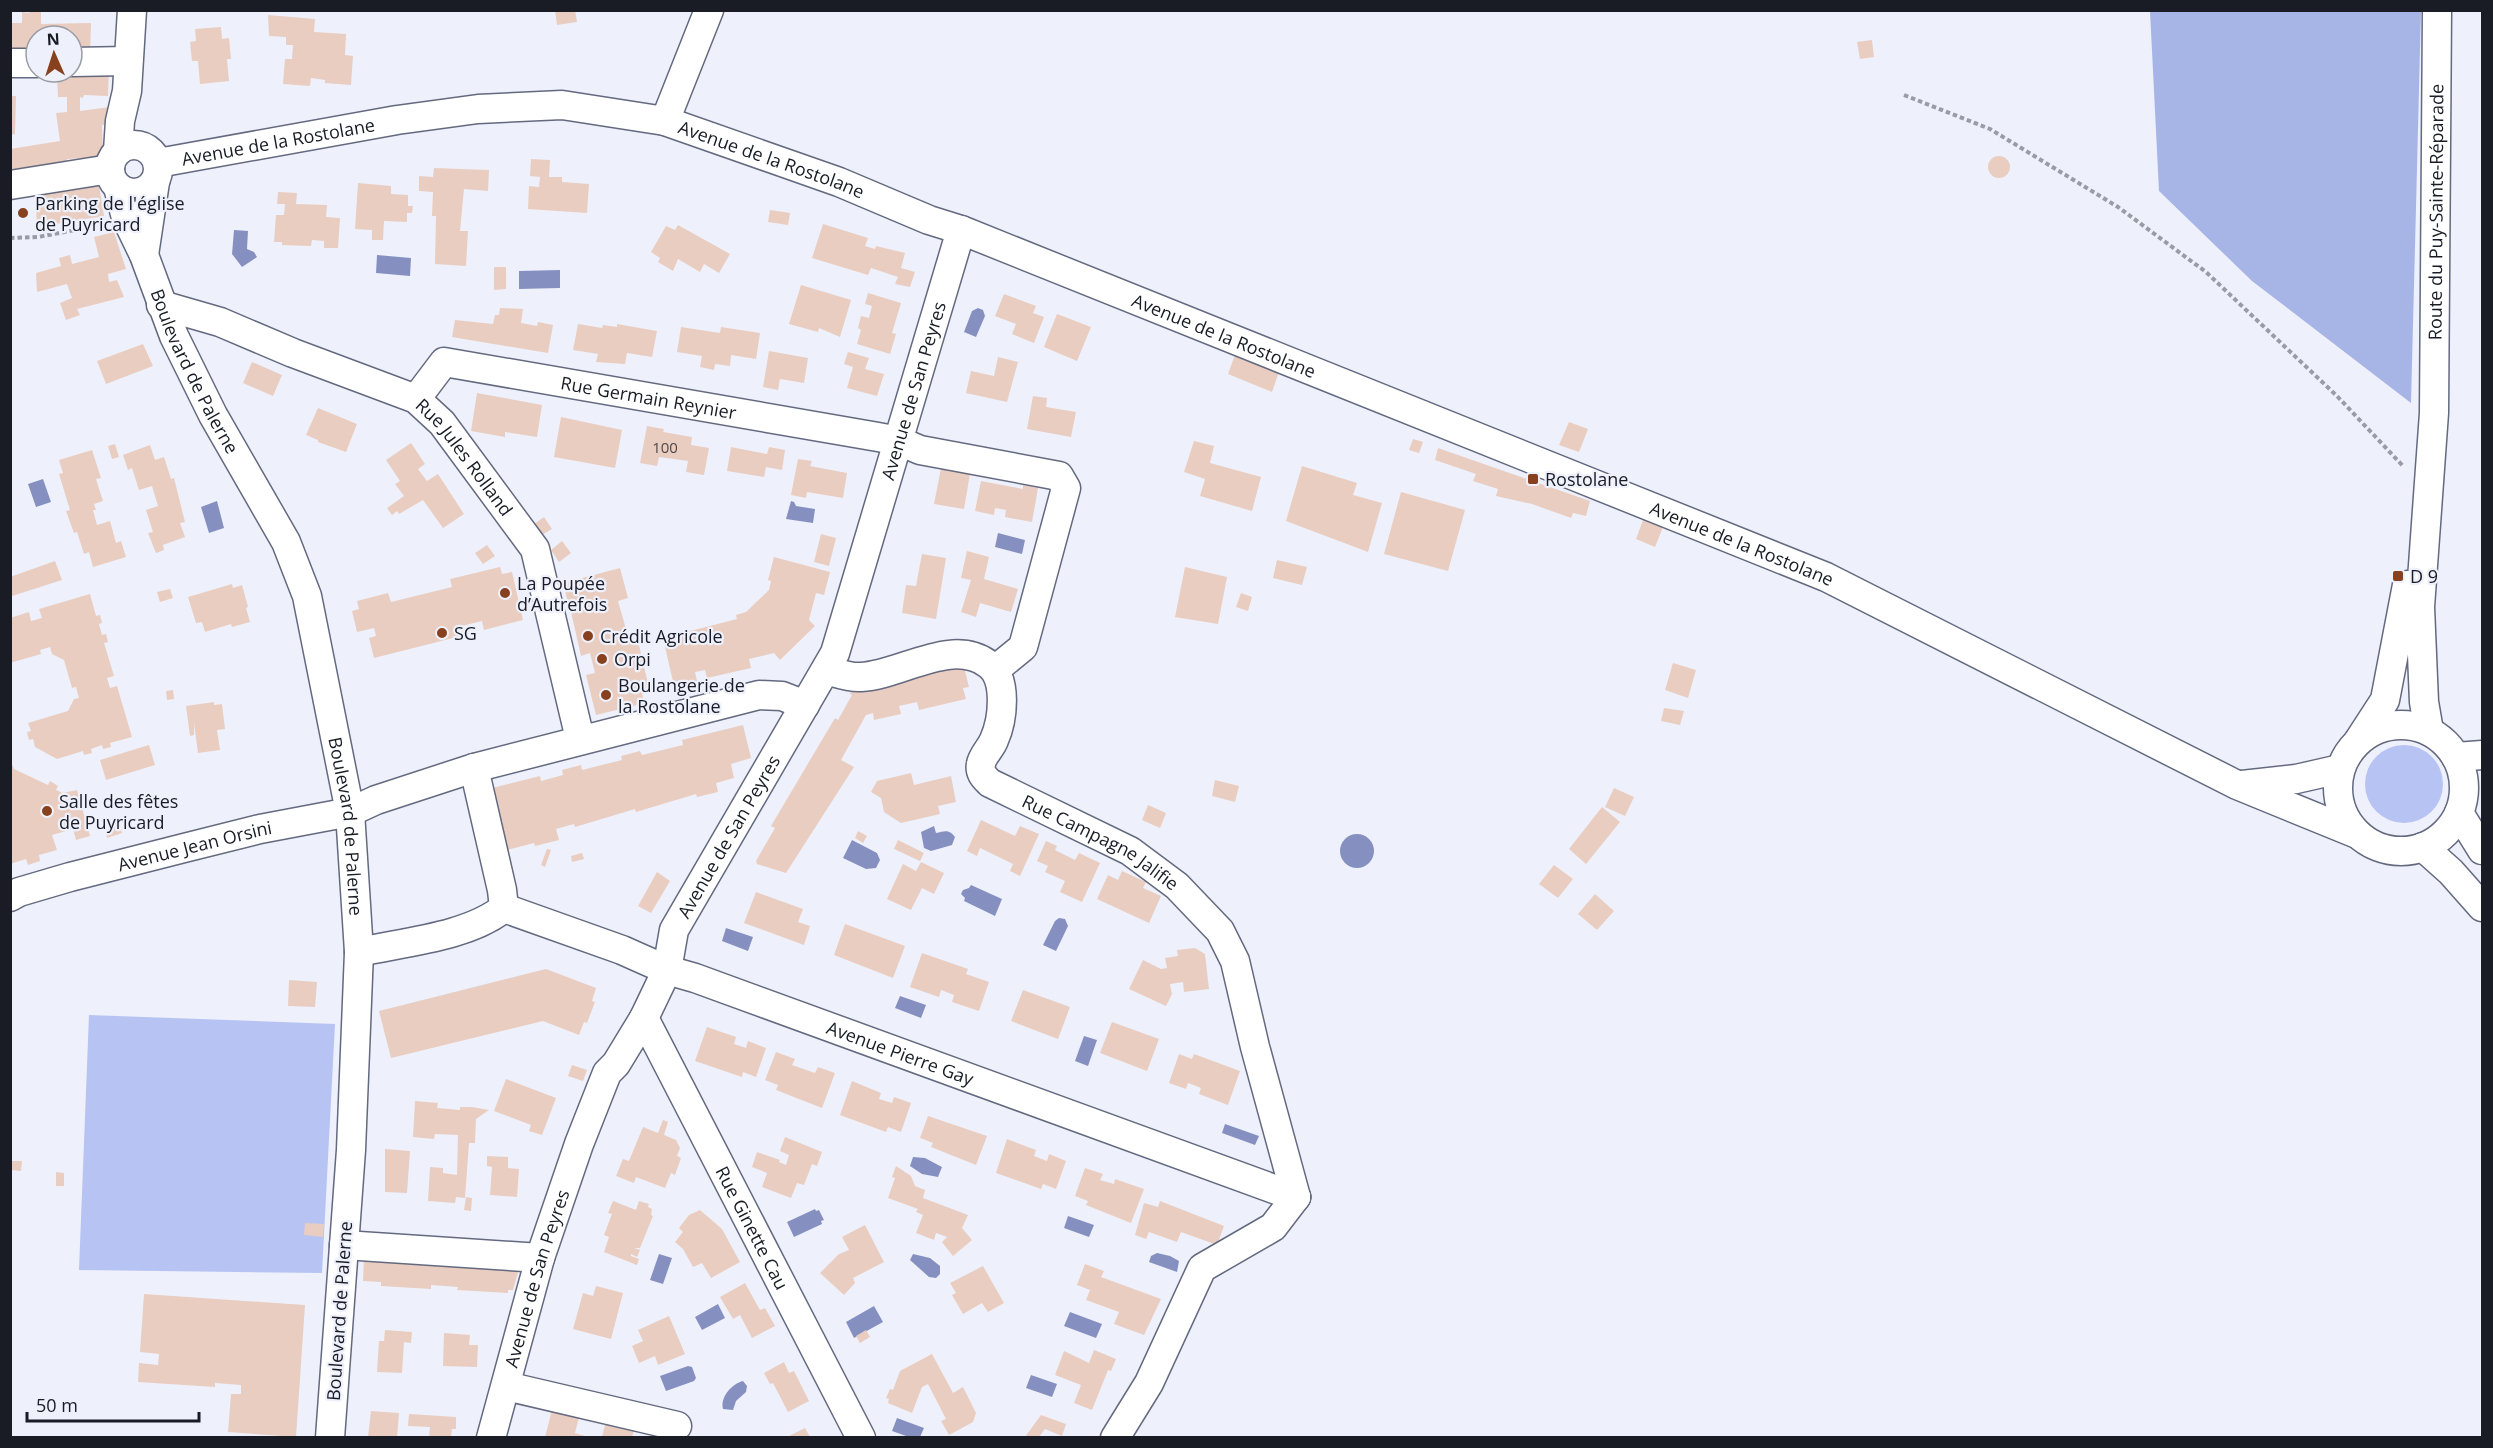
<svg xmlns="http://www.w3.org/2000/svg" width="2493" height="1448" font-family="'Open Sans',sans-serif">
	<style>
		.green { fill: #b7c3f3 }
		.forest { fill: #a7b4e6 }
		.water { fill: #8590c1 }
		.building { fill: #e9cdc1 }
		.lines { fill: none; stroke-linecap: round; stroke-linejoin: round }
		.minor-casing { stroke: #63697f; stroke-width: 31 }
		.path { stroke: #999ba5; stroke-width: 4; stroke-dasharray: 4.5 3; stroke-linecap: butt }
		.minor { stroke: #fff; stroke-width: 28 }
		.poi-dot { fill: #88411f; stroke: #eef1fb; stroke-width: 2 }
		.labels { text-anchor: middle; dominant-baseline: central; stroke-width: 4.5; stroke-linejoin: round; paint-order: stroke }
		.number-label { font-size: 15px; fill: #4e484c }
		.street-label { font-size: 18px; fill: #1a1c25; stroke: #eef1fb }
		.poi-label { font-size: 18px; fill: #1a1c25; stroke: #eef1fb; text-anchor: start }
	</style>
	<rect width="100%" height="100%" fill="#eef1fb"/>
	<path class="green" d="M2365 784a39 39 0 1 1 78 0a39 39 0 1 1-78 0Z
		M89 1015 335 1024 322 1273 79 1270Z"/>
	<path class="forest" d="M2150 11H2421L2411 403 2252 281 2159 191Z"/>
	<path class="water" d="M234 230 248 231 247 249 254 252 257 257 242 267 232 254Z
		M377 255 411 258 410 276 376 273Z
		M560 270V288L519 289V271Z
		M978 308 983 310 985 316 976 337 964 332 972 311Z
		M43 479 51 502 36 507 28 484Z
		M217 501 224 528 209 533 201 507Z
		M791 501 794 502 796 506 815 509 813 523 786 519Z
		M998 533 1025 540 1022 554 995 547Z
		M934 826 936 833C945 831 949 829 955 837L952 845 931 851 924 848 921 832Z
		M1340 851a17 17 0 1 1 34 0a17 17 0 1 1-34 0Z
		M852 840 877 853 880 860 876 868 866 869 843 858Z
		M971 885 1002 899 995 916 964 901 965 898 961 894 963 890 969 888Z
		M1059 918 1065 919 1068 926 1056 951 1043 945 1055 921Z
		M726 928 753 937 748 951 722 941Z
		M900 996 926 1005 921 1018 895 1008Z
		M1084 1036 1097 1040 1088 1066 1075 1061Z
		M1225 1124 1259 1136 1255 1145 1222 1133Z
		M913 1157 925 1158 940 1166 942 1167 938 1177 922 1174 910 1166Z
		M815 1209 816 1211 819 1210 824 1220 821 1221 822 1224 794 1237 787 1222Z
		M1068 1216 1094 1225 1089 1237 1064 1228Z
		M1157 1253 1170 1256 1179 1261 1177 1272 1149 1262 1151 1256Z
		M659 1254 672 1258 663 1284 650 1280Z
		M913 1254 930 1258 940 1266V1274L936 1278 929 1277 910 1260Z
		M718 1304 725 1318 702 1330 695 1317Z
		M874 1306 883 1322 854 1338 846 1322Z
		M1070 1312 1102 1324 1096 1338 1064 1326Z
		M688 1366 692 1367 696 1378 694 1381 666 1391 660 1376Z
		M1031 1375 1057 1384 1052 1397 1026 1388Z
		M743 1381 747 1386 746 1392 736 1401 733 1410 723 1409C720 1398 731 1384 743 1381Z
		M897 1418 924 1428 920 1437H909L892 1431Z"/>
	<path class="building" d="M29 10H41V24L91 23 90 55H72V36H36V55H10V23H22V12L29 13Z
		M555 10H575L577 22 557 25Z
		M268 15 315 19 314 32 346 34 345 55 353 56 351 85 325 83V80L311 78 310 86 283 84 285 59H292L293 45H286V37L269 36Z
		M221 27 222 39 229 38 231 59H227L229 81 200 84 198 61H192L190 42 196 41 195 29Z
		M1872 40 1874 57 1860 59 1857 42Z
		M109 70 108 96 84 95 83 98 80 97V111L110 107 108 125H102L103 157 67 159V165L10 174V149L60 141 56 113 67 112V97H58L57 76 61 75V72Z
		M10 96H16L15 134 10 135Z
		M1988 167a11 11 0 1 1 22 0a11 11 0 1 1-22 0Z
		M531 159 550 160 549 177H562V182L589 184 587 213 528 209 529 186 539 187 540 177 530 176Z
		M434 168 489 170 488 191 464 189 460 231H468L466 266 435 264 436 216H432L433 192 419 191V176L433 177Z
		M98 180 104 216 37 227 35 189Z
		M358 183 391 186V194L408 195V206H413L412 213H407V222L384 221 383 240H372V230L355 229Z
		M278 192 297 193 296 204 327 205 326 217 340 218 338 248H324V241L312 240 311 246 282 245V242H274L276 215H284L285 204H277Z
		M770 210 790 213 788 225 768 222Z
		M823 224 868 238 865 246 875 249 876 246 905 253 901 268 915 272 910 287 895 284 898 277 871 268 868 275 812 258Z
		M678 225 730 254 719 273 704 264 700 272 678 259 673 271 658 262 660 258 651 252 666 226 675 230Z
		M114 232 126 269 108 274 109 282 117 280 124 297 77 309 80 315 66 320 60 303 72 298 67 284 37 292 36 273 61 266 59 258 70 255 72 264 99 257 94 237Z
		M494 267H506V289L494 290Z
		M801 285 851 300 840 337 819 328 818 332 789 324Z
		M868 293 901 303 892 333 896 334 890 354 857 344 861 330 858 328 861 316 869 318 872 306 865 304Z
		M1004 294 1036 306 1033 313 1044 317 1034 343 1012 334 1016 324 995 316Z
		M500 308 523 309 521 323 537 326 538 322 553 325 548 353 452 337 455 320 493 324 495 315H499Z
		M1057 314 1091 327 1077 361 1044 347Z
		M578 324 602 328 603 325 617 327V324L657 331 652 357 627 353 625 364 596 362 598 354 573 350Z
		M681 327 720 333 721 327 760 333 756 359 731 355 730 366 715 364 714 370 700 367 702 356 677 352Z
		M143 344 153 366 106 384 97 361Z
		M769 351 808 358 804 383 780 379 778 390 763 387Z
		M848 352 869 358 865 369 884 374 877 396 847 388 853 367 844 364Z
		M1236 352 1280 369 1272 392 1228 374Z
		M998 357 1018 362 1007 402 966 393 971 371 994 376Z
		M252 362 282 375 273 396 243 383Z
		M477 393 542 405 537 437 505 432V437L471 431Z
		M1033 396 1047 398 1046 407 1076 412 1071 437 1027 429Z
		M318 408 357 424 346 452 318 442V440L306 435Z
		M561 417 622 430 615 468 554 457Z
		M1569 422 1588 429 1579 452 1559 445Z
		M647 426 664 429 663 432 692 437 691 445 709 448 704 475 686 472 688 461 659 457 657 466 640 463Z
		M1413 439 1423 442 1419 453 1409 450Z
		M1194 441 1214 446 1210 463 1261 477 1252 511 1200 496 1205 479 1184 472Z
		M411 443 425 464 418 469 427 481 438 474 464 514 443 528 423 500 399 514 397 511 392 515 387 508 404 496 395 484 400 481 386 460Z
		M115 444 119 457 112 459 108 446Z
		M150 445 155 460 164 457 171 479 174 478 185 522 180 523 185 537 163 545 164 550 156 553 148 533 153 532 146 510 158 506 152 486 139 490 132 468 128 470 123 455Z
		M731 447 767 454 769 447 785 450 782 470 766 467 764 477 727 471Z
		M1438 448 1590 501 1586 516 1573 513 1571 518 1532 504 1496 496 1498 489 1473 481 1476 474 1435 460Z
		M92 450 101 478 96 479 103 501 94 504 96 510H93L97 525 110 521 116 543 121 541 126 557 93 567 89 552 84 554 77 532 74 533 66 511 70 510 59 474 63 473 59 460Z
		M798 459 812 461 810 466 847 473 843 498 807 492 806 498 791 495Z
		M942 463 971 468 964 509 934 504Z
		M1302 466 1357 483 1353 495 1382 503 1368 552 1286 521Z
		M981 481 1023 489V485L1038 488 1032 522 1005 517 1006 510 995 508 994 515 975 511Z
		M1401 492 1465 510 1448 571 1384 554Z
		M544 517 552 529 540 536 533 525Z
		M1643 520 1663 527 1655 547 1636 539Z
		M821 534 836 538 829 566 814 562Z
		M562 541 571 553 559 562 551 550Z
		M487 545 495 556 483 564 475 553Z
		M967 551 989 557 984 579 1018 589 1011 612 980 603 976 617 961 612 971 580 961 578Z
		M922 554 946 558 936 619 902 613 906 585 916 586Z
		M774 557 830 572 824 595 816 593 809 620 815 626 780 660 774 653 749 659 751 668 707 678 705 670 695 672 697 681 674 686 663 638 737 619 736 615 746 612 769 590 771 581 768 580Z
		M1277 560 1307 567 1302 585 1273 578Z
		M55 561 62 580 12 596 10 577Z
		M500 567 502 574 512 572 523 620 484 630 482 621 462 626 465 635 374 658 369 638 376 636 374 628 357 632 352 611 359 609 357 601 388 593 391 602 452 587 450 579Z
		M1185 567 1227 577 1218 624 1175 617Z
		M620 568 628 598 618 601 630 643 638 641 650 692 642 694 645 703 596 715 586 675 595 673 590 653 581 656 571 612 579 610 576 601 568 603 563 583Z
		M232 584 233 588 242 585 248 607 246 608 250 622 232 627 231 624 205 632 202 622 196 623 188 597Z
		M170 589 173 598 160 602 157 592Z
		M1241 593 1252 597 1248 611 1236 607Z
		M90 594 96 616 100 615 102 623 99 624 102 635 106 634 108 642 104 643 114 676 107 678 110 688 117 686 132 737 110 743 111 747 103 749 102 745 91 749 92 753 84 755 83 751 57 759 35 747 33 739 29 740 27 732 31 731 28 723 68 711 74 699 79 698 76 687 72 688 64 660 52 654 50 647 40 650 41 654 10 663V618L29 612 31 621 42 618 39 609Z
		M963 663 969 687 963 688 966 699 919 710 917 702 899 706 901 714 874 720 873 713 866 715 841 760 854 767 786 873 757 864 756 861 775 828 771 826 835 718 838 720 852 695 849 693Z
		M1673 663 1696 670 1688 698 1665 690Z
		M173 690 174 699 167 700 166 691Z
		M214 702V705L222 704 225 729 217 730 220 750 198 753 194 723V735L190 736 186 706Z
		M1664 708 1684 711 1680 725 1661 721Z
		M743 725 751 758 731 764 734 778 716 783 718 792 697 797 696 794 636 812 635 809 575 827 574 824 556 829 559 840 535 846 534 843 507 850 492 788 540 776 541 781 563 775 562 770 581 765 582 770 622 760 621 756 640 751 642 755 683 745 682 740Z
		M149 745 155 765 106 780 100 760Z
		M10 760 14 769 48 785 50 781 58 786 56 790 63 793 77 790 90 836 76 840 73 829 52 835 57 850 39 855 40 861 28 865 26 859 10 864Z
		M911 773 914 785 951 776 956 802 938 806 940 814 901 823 893 818 884 812 881 798 871 792 877 781Z
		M1215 780 1239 786 1235 802 1212 796Z
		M1614 788 1634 797 1625 816 1605 807Z
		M1148 805 1166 813 1160 828 1142 820Z
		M1602 807 1620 822 1586 864 1569 849Z
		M981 820 1015 836 1020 826 1039 834 1020 876 1010 871 1013 864 980 848 977 856 967 851Z
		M120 826 122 833 107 838 105 831Z
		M858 831 867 836 863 843 855 838Z
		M898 840 924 853 920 861 894 849Z
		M1046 841 1057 846 1055 850 1075 860 1079 853 1100 863 1082 902 1060 892 1065 881 1045 872 1048 866 1037 861Z
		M547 849 551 850 545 867 541 865Z
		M582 853 584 859 572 862 571 856Z
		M921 862 944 873 934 894 922 888 911 910 887 899 903 864 916 871Z
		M1554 865 1573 879 1558 898 1539 884Z
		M1122 871 1146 882 1143 888 1161 896 1149 923 1097 899 1108 875 1118 880Z
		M657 872 670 881 651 913 638 906Z
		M756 892 803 909 798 922 810 926 804 945 744 923Z
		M1595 894 1614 911 1597 930 1578 914Z
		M845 924 905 946 893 978 834 955Z
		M1195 948 1205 954 1209 989 1184 992 1183 982 1170 984 1172 994 1166 1006 1129 989 1143 960 1161 969 1167 968 1165 958 1178 956 1177 950Z
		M922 953 968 969 966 974 989 982 979 1011 952 1002 954 995 941 990 939 997 910 987Z
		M546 969 596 988 592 1001 595 1002 587 1023 584 1022 579 1035 543 1021 391 1058 379 1011Z
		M289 980 317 982 315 1007 288 1006Z
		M1023 990 1070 1007 1058 1039 1011 1021Z
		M1112 1022 1159 1039 1147 1071 1100 1053Z
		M707 1027 736 1037 734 1044 746 1048 748 1041 766 1048 756 1077 743 1072 742 1077 695 1061Z
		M776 1052 795 1059 792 1065 815 1073 818 1067 835 1073 822 1108 776 1090 778 1085 765 1080Z
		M1179 1054 1192 1059 1194 1054 1240 1071 1228 1105 1199 1094 1201 1088 1188 1083 1186 1089 1169 1083Z
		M572 1065 587 1070 583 1081 568 1076Z
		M506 1079 556 1098 542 1135 529 1131 531 1125 494 1111Z
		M852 1081 881 1093 879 1099 892 1103 894 1097 911 1103 901 1132 888 1127 886 1132 840 1115Z
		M415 1101 438 1103 437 1108 460 1110V1107H472L489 1110 476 1119 475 1143H469L465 1198 456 1197 455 1203 428 1201 430 1167 443 1168V1173L457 1175 458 1135 435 1134 434 1139 413 1137Z
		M928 1116 987 1136 976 1165 931 1147 933 1143 920 1138Z
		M663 1120 668 1122 664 1135 676 1140 680 1148 677 1156 681 1158 675 1175 671 1173 665 1188 636 1177 634 1183 616 1176 623 1159 629 1161 643 1127 658 1133Z
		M785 1137 822 1152 817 1166 812 1164 804 1185 797 1183 791 1198 762 1187 767 1173 752 1167 757 1152 780 1160 779 1162 786 1165 789 1155 780 1151Z
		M1007 1139 1036 1150 1034 1156 1047 1161 1049 1154 1066 1161 1056 1189 1043 1184 1041 1189 996 1173Z
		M385 1149 410 1151 407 1193 385 1192Z
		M487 1156 508 1157V1168L519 1169 517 1197 490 1195 492 1167 487 1166Z
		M10 1161H22L21 1171 10 1170Z
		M896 1166 911 1176 915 1186 925 1190 923 1198 968 1215 962 1228 972 1240 953 1256 942 1242 947 1237 936 1233 934 1240 916 1233 923 1215 916 1212 918 1209 888 1198 895 1178 892 1177Z
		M1085 1168 1103 1174 1100 1180 1114 1184 1115 1179 1144 1189 1131 1223 1086 1205 1088 1201 1075 1196Z
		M56 1172 64 1173V1186H56Z
		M466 1197 472 1198 471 1211 464 1210Z
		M613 1201 636 1210 639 1201 649 1204 648 1207 652 1209 651 1215 653 1216 640 1248H634L640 1250 637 1257 631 1254V1256L639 1259 637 1265 604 1252 609 1237 604 1235 612 1214 608 1213Z
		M1160 1201 1224 1226 1217 1245 1181 1232 1177 1242 1149 1232 1146 1239 1135 1235 1144 1203 1158 1207Z
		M700 1210 722 1229 740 1262 711 1278 702 1263 693 1267 683 1249 675 1242 683 1232 679 1228 689 1215Z
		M305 1223 324 1224 323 1237 304 1235Z
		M865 1225 884 1262 853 1278 855 1283 844 1295 820 1273 839 1254 849 1250 842 1237Z
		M364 1256 520 1265 513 1290H508V1293L457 1290 458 1287 431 1285V1289L381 1286V1282L363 1281Z
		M1085 1264 1104 1271 1101 1277 1161 1299 1144 1335 1114 1324 1119 1312 1086 1300 1090 1290 1077 1285Z
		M983 1266 1004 1303 988 1312 982 1303 963 1314 952 1295 956 1293 950 1283Z
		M745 1283 760 1310 765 1308 775 1326 752 1338 740 1315 733 1319 720 1297Z
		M596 1286 623 1293 611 1339 573 1329 583 1293 593 1296Z
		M144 1294 305 1305 296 1437 228 1432 231 1394H241V1385L215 1383V1387L138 1382 139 1363 158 1365 159 1354 140 1352Z
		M669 1316 685 1354 658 1365 655 1356 639 1363 632 1346 643 1341 638 1330Z
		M385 1330 412 1332 411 1343 404 1342 402 1373 377 1372 379 1341H384Z
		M866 1330 870 1337 860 1343 856 1336Z
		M444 1333 470 1335 469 1345H478L477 1367 443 1366Z
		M1094 1350 1116 1359 1111 1371 1108 1370 1092 1410 1074 1403 1081 1385 1055 1375 1064 1351 1089 1363Z
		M932 1354 953 1393 963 1387 976 1413 973 1422 949 1435 941 1421 946 1419 928 1384 922 1387 912 1413 888 1403 889 1399 886 1398 890 1389 893 1390 900 1371Z
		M784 1362 789 1373 794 1371 809 1401 788 1412 773 1383 770 1384 764 1373Z
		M552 1410 579 1417 575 1433 585 1436V1437H545Z
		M371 1411 399 1413 397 1437H368Z
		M409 1414 456 1417V1429H452L451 1437H429L430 1427 408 1426Z
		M1041 1415 1066 1424 1062 1436 1045 1429 1039 1437H1025Z
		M606 1421 635 1428 632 1437H602Z
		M805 1428 810 1437H787Z"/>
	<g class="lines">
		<defs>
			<g id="minor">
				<path d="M72 62 127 61"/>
				<path d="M10 63H36"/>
				<path d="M665 121 709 10"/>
				<circle cx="134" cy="169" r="24"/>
				<path d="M118 151 120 121 127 91 132 10"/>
				<path id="s1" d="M158 163 397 120 478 109 562 105 665 121 839 182 929 220 961 230 1826 577 2237 785 2357 834"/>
				<path d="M10 185 110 169"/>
				<path id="s2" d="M118 187 126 218 144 255 174 336 213 415 286 542 307 596 350 812 359 952 351 1150 330 1438"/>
				<path d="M144 255 155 182"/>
				<path id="s3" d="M161 305 220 322 293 353 416 399 442 423 535 549 580 739"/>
				<path id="s4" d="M416 399 444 362 878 437 899 441 920 450 1059 476 1066 488 1023 647 996 669"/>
				<path id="s5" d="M826 670C837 673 850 678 861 677 901 675 952 637 988 664 1008 678 1003 720 994 740 991 748 982 756 981 764 979 773 985 778 990 783L1130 851 1177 886 1220 931 1235 961 1255 1047 1296 1197"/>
				<circle cx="2401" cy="788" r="63"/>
				<path id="s6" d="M2429 731 2424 702 2420 607 2434 413 2437 10"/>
				<path d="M2359 740 2385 700 2407 585"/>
				<path d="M2456 757 2482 755"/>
				<path d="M474 768 502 890 504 908"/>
				<path d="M2242 785 2296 779 2340 769"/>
				<path d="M2459 813 2482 850"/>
				<path d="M2423 847 2451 872 2482 907"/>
				<path id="s7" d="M10 897 19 892 70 877 188 847 260 829 350 812 376 800 474 768 759 695 782 696 805 705"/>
				<path id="s8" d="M504 908 622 950 667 970 695 978 1296 1197"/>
				<path d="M359 952C404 942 468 937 504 908"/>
				<path id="s9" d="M644 1018 861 1438"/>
				<path d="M344 1245 540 1258"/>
				<path d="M506 1386 677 1426"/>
				<path id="s10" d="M491 1438 540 1258 579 1144 607 1073 616 1064 644 1018 667 970 674 930 835 653 961 230"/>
				<path d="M1115 1438 1149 1383 1202 1268 1273 1227 1296 1197"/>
			</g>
		</defs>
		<use href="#minor" class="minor-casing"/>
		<path class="path" d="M1904 95 1990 129 2118 207 2206 272 2337 396 2403 466
			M10 238 38 237 102 225"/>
		<use href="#minor" class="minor"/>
	</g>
	<g class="poi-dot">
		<circle cx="23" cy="213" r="6"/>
		<rect x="1527" y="473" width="12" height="12" rx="3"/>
		<rect x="2392" y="570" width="12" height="12" rx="3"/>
		<circle cx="505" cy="593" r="6"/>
		<circle cx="442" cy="633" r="6"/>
		<circle cx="588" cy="636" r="6"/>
		<circle cx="602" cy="659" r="6"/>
		<circle cx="606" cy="695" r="6"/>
		<circle cx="47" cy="811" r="6"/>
	</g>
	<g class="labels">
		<g class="number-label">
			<text x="665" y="447">100</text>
		</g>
		<g class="street-label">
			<text stroke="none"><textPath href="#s1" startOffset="122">Avenue de la Rostolane</textPath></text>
			<text stroke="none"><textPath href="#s1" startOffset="626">Avenue de la Rostolane</textPath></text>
			<text stroke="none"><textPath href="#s6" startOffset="520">Route du Puy-Sainte-Réparade</textPath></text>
			<text stroke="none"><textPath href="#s1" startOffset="1112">Avenue de la Rostolane</textPath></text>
			<text stroke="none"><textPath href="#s2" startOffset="200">Boulevard de Palerne</textPath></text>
			<text stroke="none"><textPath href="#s10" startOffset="1138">Avenue de San Peyres</textPath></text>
			<text stroke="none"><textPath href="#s4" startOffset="254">Rue Germain Reynier</textPath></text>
			<text stroke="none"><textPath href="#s3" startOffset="348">Rue Jules Rolland</textPath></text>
			<text stroke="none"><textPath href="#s1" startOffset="1670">Avenue de la Rostolane</textPath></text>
			<text stroke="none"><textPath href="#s2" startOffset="686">Boulevard de Palerne</textPath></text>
			<text stroke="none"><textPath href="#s10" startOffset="652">Avenue de San Peyres</textPath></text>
			<text stroke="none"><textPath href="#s5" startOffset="424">Rue Campagne Jalifie</textPath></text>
			<text stroke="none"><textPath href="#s7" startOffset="192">Avenue Jean Orsini</textPath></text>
			<text stroke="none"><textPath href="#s8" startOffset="422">Avenue Pierre Gay</textPath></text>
			<text stroke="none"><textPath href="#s9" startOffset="236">Rue Ginette Cau</textPath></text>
			<text stroke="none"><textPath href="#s10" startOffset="166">Avenue de San Peyres</textPath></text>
			<text transform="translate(339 1311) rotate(-86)">Boulevard de Palerne</text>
		</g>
		<g class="poi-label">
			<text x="35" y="203">Parking de l'église<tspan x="35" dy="21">de Puyricard</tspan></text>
			<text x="1545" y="479">Rostolane</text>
			<text x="2410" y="576">D 9</text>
			<text x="517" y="583">La Poupée<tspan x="517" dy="21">d’Autrefois</tspan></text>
			<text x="454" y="633">SG</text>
			<text x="600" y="636">Crédit Agricole</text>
			<text x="614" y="659">Orpi</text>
			<text x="618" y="685">Boulangerie de<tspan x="618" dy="21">la Rostolane</tspan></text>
			<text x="59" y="801">Salle des fêtes<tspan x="59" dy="21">de Puyricard</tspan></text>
		</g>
	</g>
	<rect width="2493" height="1448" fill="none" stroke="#1a1c25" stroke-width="24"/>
	<g transform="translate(54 54) rotate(357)"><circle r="28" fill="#eef1fb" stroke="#999ca5" stroke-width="1.5"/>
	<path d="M0-4.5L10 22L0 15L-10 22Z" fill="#88411f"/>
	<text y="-9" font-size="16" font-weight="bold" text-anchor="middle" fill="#1a1c25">N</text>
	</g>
	<path d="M27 1412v9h172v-9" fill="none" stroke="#1a1c25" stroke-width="3"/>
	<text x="36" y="1412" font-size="18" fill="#1a1c25" stroke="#eef1fb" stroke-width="4.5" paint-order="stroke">50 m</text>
</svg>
